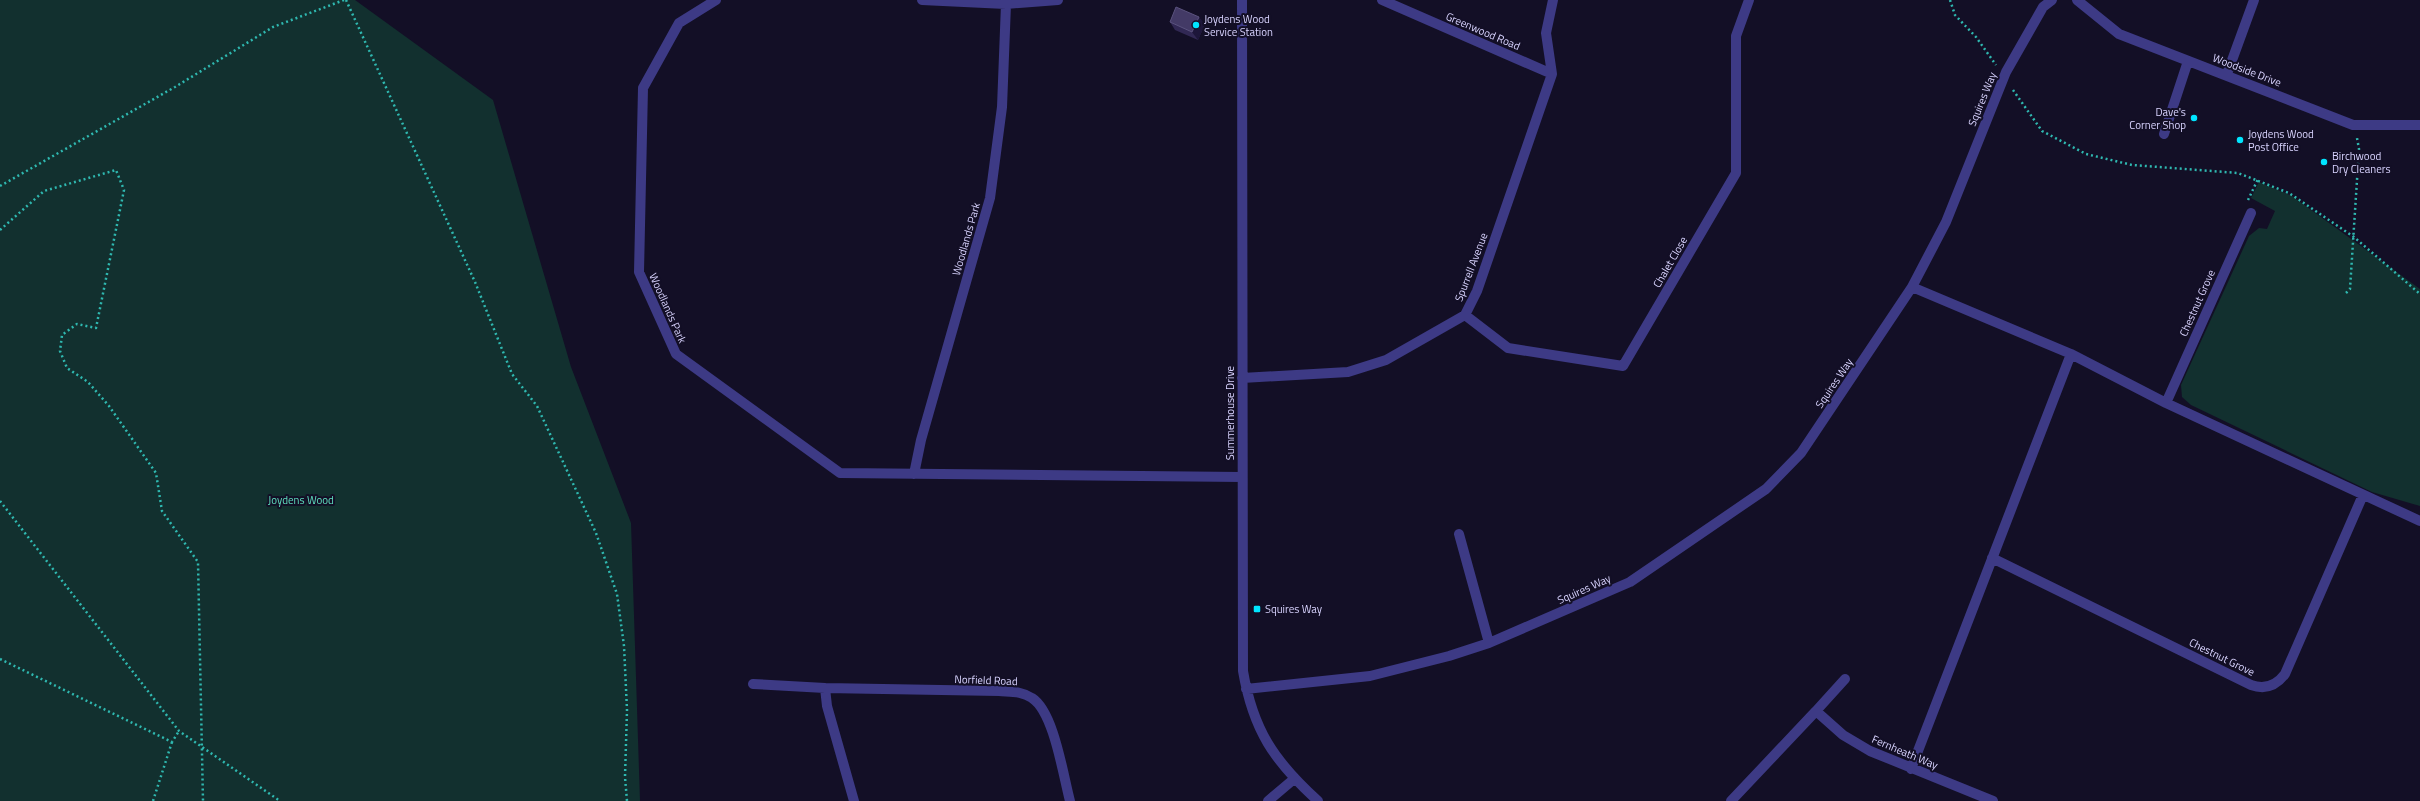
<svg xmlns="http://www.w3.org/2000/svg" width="2420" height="801" font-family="'Titillium Web',sans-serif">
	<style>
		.green { fill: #12302f }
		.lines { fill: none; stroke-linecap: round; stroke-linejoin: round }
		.path { stroke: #2fb8b0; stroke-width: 2.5; stroke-dasharray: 2 3; stroke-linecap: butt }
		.minor { stroke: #3d3a85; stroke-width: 10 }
		.wall { fill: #312854 }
		.shaded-wall { fill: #1d163a }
		.building { fill: #433a66; stroke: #5a527e }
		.poi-dot { fill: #00e5ff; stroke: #130f26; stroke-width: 1.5 }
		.labels { text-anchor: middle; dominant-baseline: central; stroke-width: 4; stroke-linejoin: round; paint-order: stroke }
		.poi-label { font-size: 11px; fill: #d9d4ff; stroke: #130f26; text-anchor: start }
		.street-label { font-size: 11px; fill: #d9d4ff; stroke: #130f26 }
		.park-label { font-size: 11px; fill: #5fe0c0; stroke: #130f26 }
	</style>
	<rect width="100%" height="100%" fill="#130f26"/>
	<path class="green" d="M0 0H355L493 100 571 367 631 523 640 801H0Z
		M2259 182 2292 196 2420 289V506L2372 492 2191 405 2182 397 2181 385 2249 236 2259 228 2267 229 2275 211 2251 198Z"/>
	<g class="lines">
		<path class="path" d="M346 0 475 282 512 374 537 406 596 533 617 594 624 646 627 710 625 777 627 801
			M1950 0 1955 15 1976 37 1996 65
			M2013 90 2042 131 2086 154 2132 165 2238 173 2289 193 2354 237 2420 294
			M0 186 175 87 273 27 344 0
			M2248 200 2258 179
			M0 230 44 191 116 170 124 190 96 328 77 324 62 335 60 351 67 368 88 382 109 406 156 473 162 511 198 562 203 801
			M2346 293 2350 289 2359 149 2357 138
			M0 501 179 731 280 801
			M0 659 172 742 179 731
			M153 801 172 742"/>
		<path class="minor" d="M716 0 679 23 643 88 639 272 676 354 840 473 1242 477
			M922 0 1006 4
			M1242 0 1243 671C1253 730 1274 761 1318 801
			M1382 0 1552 74
			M2077 0 2119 34 2353 125H2420
			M2227 74 2254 0
			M2164 134 2188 61
			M1912 287 2071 354 2166 403 2420 521
			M1465 315 1508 348 1623 366 1736 173V36L1749 0
			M1242 378 1348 372 1386 360 1465 315 1477 291 1552 74 1546 33 1553 0
			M2166 403 2251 213
			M914 474 921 440 990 198 1002 107 1006 4 1058 0
			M1459 534 1489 643
			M1992 558 2251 685C2265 690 2276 686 2285 674L2363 495
			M753 684 825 688
			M1246 689 1370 676 1449 656 1489 643 1630 582 1766 489 1801 453 1912 287 1946 222 2006 72 2043 7 2052 0
			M1816 711 1845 679
			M1911 769 2071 354
			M854 801 827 706 825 688 999 691C1011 692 1022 691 1032 698 1054 712 1063 775 1070 801
			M1268 801 1294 779
			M1731 801 1816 711 1843 735 1870 751 1993 801"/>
	</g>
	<path class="wall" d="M1170 22 1205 24 1198 40 1175 30Z"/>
	<path class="shaded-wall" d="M1199 17 1205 24 1198 40 1192 32Z"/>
	<path class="building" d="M1176 7 1199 17 1192 32 1170 22Z"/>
	<g class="poi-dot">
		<circle cx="1196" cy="25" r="4"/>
		<circle cx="2194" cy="118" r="4"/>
		<circle cx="2240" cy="140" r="4"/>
		<circle cx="2324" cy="162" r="4"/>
		<rect x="1253" y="605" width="8" height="8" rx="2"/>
	</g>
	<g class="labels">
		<g class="poi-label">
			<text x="1204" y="19">Joydens Wood<tspan x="1204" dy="13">Service Station</tspan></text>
			<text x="2186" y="112" text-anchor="end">Dave's<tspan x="2186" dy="13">Corner Shop</tspan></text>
			<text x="2248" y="134">Joydens Wood<tspan x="2248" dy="13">Post Office</tspan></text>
			<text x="2332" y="156">Birchwood<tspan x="2332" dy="13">Dry Cleaners</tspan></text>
			<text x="1265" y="609">Squires Way</text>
		</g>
		<g class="street-label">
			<text transform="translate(1483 31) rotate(23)">Greenwood Road</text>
			<text transform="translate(2247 70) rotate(21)">Woodside Drive</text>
			<text transform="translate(1982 99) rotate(-68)">Squires Way</text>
			<text transform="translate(966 239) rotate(-74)">Woodlands Park</text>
			<text transform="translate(1670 262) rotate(-60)">Chalet Close</text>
			<text transform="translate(1471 267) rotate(-69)">Spurrell Avenue</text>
			<text transform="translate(2197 303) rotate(-66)">Chestnut Grove</text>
			<text transform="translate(668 308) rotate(66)">Woodlands Park</text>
			<text transform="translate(1834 383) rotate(-56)">Squires Way</text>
			<text transform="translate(1230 413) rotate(-90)">Summerhouse Drive</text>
			<text transform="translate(1584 589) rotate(-24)">Squires Way</text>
			<text transform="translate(2222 657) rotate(26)">Chestnut Grove</text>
			<text transform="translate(986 680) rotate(2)">Norfield Road</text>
			<text transform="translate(1905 752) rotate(23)">Fernheath Way</text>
		</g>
		<g class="park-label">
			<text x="301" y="500">Joydens Wood</text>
		</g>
	</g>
</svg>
